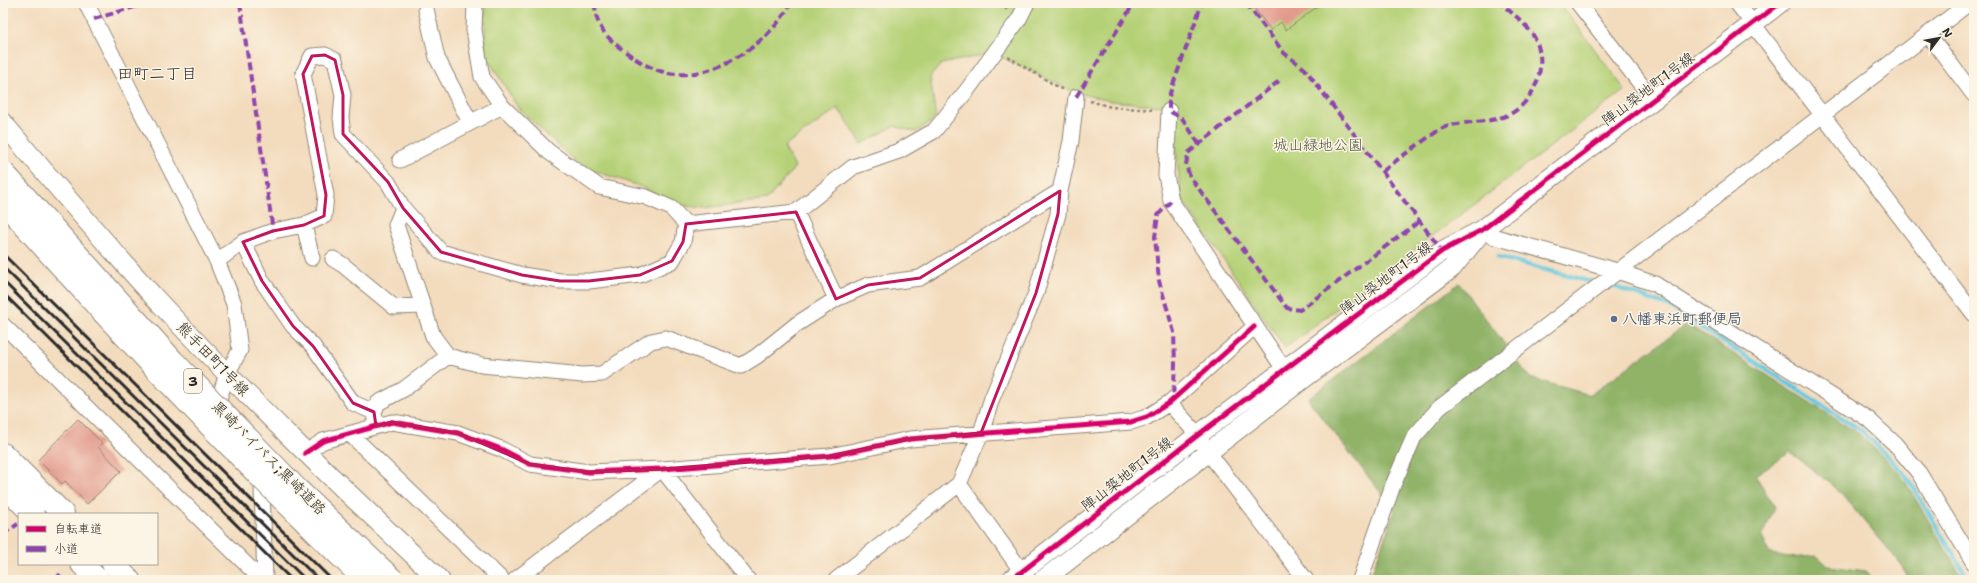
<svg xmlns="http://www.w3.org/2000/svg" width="1977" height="583" font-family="'Shantell Sans','Klee One',sans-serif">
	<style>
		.green { fill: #b5d177; stroke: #707e51 }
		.forest { fill: #90b368; stroke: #5e6f4a }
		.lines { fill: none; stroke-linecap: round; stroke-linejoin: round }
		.stream { stroke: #62c7df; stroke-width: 4.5 }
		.building { fill: #e29a8b }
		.minor-casing { stroke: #8f8474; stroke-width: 17 }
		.tertiary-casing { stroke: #8f8474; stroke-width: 21 }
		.trunk-casing { stroke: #8f8474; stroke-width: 24 }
		.path { stroke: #8f8474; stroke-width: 2.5; stroke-dasharray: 3 3; stroke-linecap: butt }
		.minor { stroke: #fff; stroke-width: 15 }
		.tertiary { stroke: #fff; stroke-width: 19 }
		.trunk { stroke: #fff; stroke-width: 22 }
		.rail { stroke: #2b2b2b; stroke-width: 3 }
		.motorway-bridge-casing { stroke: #8f8474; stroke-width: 24; stroke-linecap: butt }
		.motorway-bridge { stroke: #fff; stroke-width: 22 }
		.quiet { stroke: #8e44ad; stroke-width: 4; stroke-dasharray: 8 4; stroke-linecap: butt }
		.cycleway-casing { stroke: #fcf5e5; stroke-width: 8 }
		.cycleway { stroke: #d6006c; stroke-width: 5 }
		.marked { fill: none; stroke: #c2185b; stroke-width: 3; stroke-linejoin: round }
		.service-dot { fill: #5c6f8a; stroke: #fcf5e5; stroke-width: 1.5 }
		.labels { text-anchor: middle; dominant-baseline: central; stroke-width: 3; stroke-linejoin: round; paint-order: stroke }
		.shield { fill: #fcf5e5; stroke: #6a6863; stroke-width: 1 }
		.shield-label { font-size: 14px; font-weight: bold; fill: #2b2b2b }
		.street-label { font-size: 15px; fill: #2b2b2b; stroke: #fcf5e5 }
		.park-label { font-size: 15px; fill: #4e543e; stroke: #fcf5e5 }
		.service-label { font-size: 15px; font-weight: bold; fill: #4e5e75; stroke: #fcf5e5; text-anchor: start }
		.neighbourhood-label { font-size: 16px; fill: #2b2b2b; stroke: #fcf5e5 }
	</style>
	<rect width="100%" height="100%" fill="#fcf5e5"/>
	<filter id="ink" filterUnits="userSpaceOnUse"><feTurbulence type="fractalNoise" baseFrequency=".025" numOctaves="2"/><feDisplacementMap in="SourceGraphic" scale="8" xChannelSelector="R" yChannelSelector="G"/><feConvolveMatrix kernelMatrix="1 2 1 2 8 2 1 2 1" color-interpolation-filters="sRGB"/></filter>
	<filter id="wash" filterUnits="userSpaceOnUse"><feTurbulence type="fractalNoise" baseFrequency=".012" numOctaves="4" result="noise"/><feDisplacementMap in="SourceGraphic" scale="16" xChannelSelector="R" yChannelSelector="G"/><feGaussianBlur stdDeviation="0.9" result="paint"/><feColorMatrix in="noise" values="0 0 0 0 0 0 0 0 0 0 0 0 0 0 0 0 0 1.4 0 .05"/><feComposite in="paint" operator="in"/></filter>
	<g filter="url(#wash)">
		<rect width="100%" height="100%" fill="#f3dcbe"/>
		<path class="green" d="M485 3H1560L1625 90 1285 348 1181 198 1172 107 1110 101 1074 92 993 53 941 64 930 77 936 118 916 132 894 126 862 144 838 108 784 147 795 167 767 200 704 208 679 205 639 186 580 166 518 108 485 54Z"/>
		<path class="forest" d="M1459 283 1530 378 1590 395 1687 324 1859 434 1901 475 1964 580H1910L1901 565 1836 488 1790 452 1755 475 1775 507 1762 536 1769 553 1787 558 1817 556 1828 566 1866 571 1871 580H1369L1395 511 1308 399Z"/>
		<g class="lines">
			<path class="stream" d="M1498 257 1595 283
				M1607 284 1668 306 1862 431 1905 474 1969 580"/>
		</g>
		<g id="blocks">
			<path class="building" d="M1250 3H1322L1286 30 1281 22 1271 30Z
				M78 419 102 443 98 447 121 471 87 504 65 481 62 484 38 460Z"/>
		</g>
	</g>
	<g filter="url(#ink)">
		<use href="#blocks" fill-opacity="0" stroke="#8f8474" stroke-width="1"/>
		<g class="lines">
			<defs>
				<path id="minor" d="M86 3 217 261 234 304 240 350 227 374 214 414
					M475 3 474 30 482 77 502 106 549 152 599 187 646 197 671 208 686 224
					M1578 3 1653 100
					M1737 3 1974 314
					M426 9 437 58 470 122
					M1928 34 1974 95
					M1169 111 1166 175 1171 201 1290 378
					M400 160 502 106
					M403 208 396 225 433 336 448 356
					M796 212 836 299
					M686 224 796 212 853 167 899 151 934 131 968 89 1019 19 1027 3
					M304 225 312 258
					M1482 230 1492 236 1617 271 1655 284 1868 419 1895 444 1919 473 1974 563
					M243 242 262 281 293 326 313 346 353 403 374 412
					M333 259 343 265 394 307 423 306
					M217 261 243 242 273 231 304 225 324 216 326 195 303 74 312 56 325 55 335 60 343 95 341 118 343 134 388 182 403 208 441 252 522 275 560 281H589L640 275 672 261 683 242 686 224
					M3 325 262 580
					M1169 403 1198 435 1208 452 1306 580
					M376 426 374 412 378 403 404 389 448 356 482 365 582 375 602 374 651 341 666 338 741 366 757 356 797 324 836 299 868 285 920 278 1060 191
					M350 434 502 580
					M305 453 323 441 392 422 458 433 501 449 530 464 589 472 662 469 830 456 910 439 1131 422 1147 417 1169 403 1254 327
					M260 475 262 488 265 580
					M959 484 1028 580
					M515 580 662 469 748 580
					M836 580 959 484 981 433 992 398 1036 293 1058 214 1060 191 1071 141 1076 97
					M1360 580 1393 485 1414 437 1439 408 1969 3"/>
				<path id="tertiary" d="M3 123C53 182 103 241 155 298 246 397 342 488 440 580
					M1011 580 1198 435 1442 251 1482 230 1780 3
					M1043 580 1295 385 1452 268 1478 236"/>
				<path id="trunk" d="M3 454 63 514
					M3 484 33 514
					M82 564 98 580
					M113 564 129 580"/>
			</defs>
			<use href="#minor" class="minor-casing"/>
			<use href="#tertiary" class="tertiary-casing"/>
			<use href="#trunk" class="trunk-casing"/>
			<path class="path" d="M1000 3 1007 9
				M1008 57 1063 90
				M1090 101 1111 107 1154 110"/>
			<use href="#minor" class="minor"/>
			<use href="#tertiary" class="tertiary"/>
			<use href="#trunk" class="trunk"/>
			<path class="rail" d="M3 254 332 580
				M3 267 319 580
				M3 281 306 580
				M3 293 292 580"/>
			<defs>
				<path id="motorway-bridge" d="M3 172 173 361 298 490 393 580
					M3 201C118 332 239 459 365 580"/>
			</defs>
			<use href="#motorway-bridge" class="motorway-bridge-casing"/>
			<use href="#motorway-bridge" class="motorway-bridge"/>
			<path class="quiet" d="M240 3 273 231
				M595 3C595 26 606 37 623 50 634 58 644 65 657 70 706 88 769 45 791 3
				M1246 3 1284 53 1305 69 1442 251
				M94 19 148 3
				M1279 81 1188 153 1186 165 1190 177 1287 308 1300 310 1420 221
				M1076 97 1134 3
				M1199 144 1182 118 1169 111V96L1202 3
				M1383 171C1398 159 1413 148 1429 137 1434 134 1439 129 1445 127 1465 120 1488 124 1508 115 1536 102 1550 62 1533 35 1524 22 1511 12 1500 3
				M1171 201 1158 215 1155 237 1159 281 1174 332 1175 365 1173 400
				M3 534 18 524
				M55 580 63 571"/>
			<defs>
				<path id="cycleway" d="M305 453 323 441 392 422 458 433 501 449 530 464 589 472 662 469 830 456 910 439 1131 422 1147 417 1169 403 1254 327
					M1011 580 1198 435 1442 251 1482 230 1780 3"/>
			</defs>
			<use href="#cycleway" class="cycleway-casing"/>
			<use href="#cycleway" class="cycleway"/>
		</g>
	</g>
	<path class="marked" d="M325 55 335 60 343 95V134L388 182 403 208 441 252 522 275 560 281H589L640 275 672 261 683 242 686 224 796 212 836 299 868 285 920 278 1060 191 1058 214 1036 293 981 433 910 439 830 456 662 469 589 472 530 464 458 433 392 422 376 426 374 412 353 403 313 346 293 326 262 281 243 242 273 231 304 225 324 216 326 195 303 74 312 56Z"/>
	<circle class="service-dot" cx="1614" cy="319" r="4"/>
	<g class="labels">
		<rect class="shield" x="184" y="369" width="18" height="24" rx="3"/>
		<g class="shield-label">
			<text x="193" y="381">3</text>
		</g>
		<g class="street-label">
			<text transform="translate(1648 89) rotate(-37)">陣山築地町1号線</text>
			<text transform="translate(1386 278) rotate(-37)">陣山築地町1号線</text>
			<text transform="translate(213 359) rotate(46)">熊手田町1号線</text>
			<text transform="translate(269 458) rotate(45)">黒崎バイパス;黒崎道路</text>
			<text transform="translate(1127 474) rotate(-38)">陣山築地町1号線</text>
		</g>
		<g class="park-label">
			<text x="1318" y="145">城山緑地公園</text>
		</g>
		<g class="service-label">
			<text x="1622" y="319">八幡東浜町郵便局</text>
		</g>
		<g class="neighbourhood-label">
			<text x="157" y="73">田町二丁目</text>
		</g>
	</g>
	<rect width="1977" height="583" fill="none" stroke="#fcf5e5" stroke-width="16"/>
	<rect x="18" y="513" width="140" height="52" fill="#fcf5e5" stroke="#a8a49b"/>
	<rect x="26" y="526" width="20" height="6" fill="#d6006c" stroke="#a8a49b"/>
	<text x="54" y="533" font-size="12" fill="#2b2b2b">自転車道</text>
	<rect x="26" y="546" width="20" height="6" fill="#8e44ad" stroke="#a8a49b"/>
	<text x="54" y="553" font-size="12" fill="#2b2b2b">小道</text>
	<g transform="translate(1939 38) rotate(58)" stroke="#fcf5e5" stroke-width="3" paint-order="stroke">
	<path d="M0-3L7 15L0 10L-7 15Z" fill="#2b2b2b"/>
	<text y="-6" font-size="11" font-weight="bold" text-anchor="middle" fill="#2b2b2b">N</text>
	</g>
</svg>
